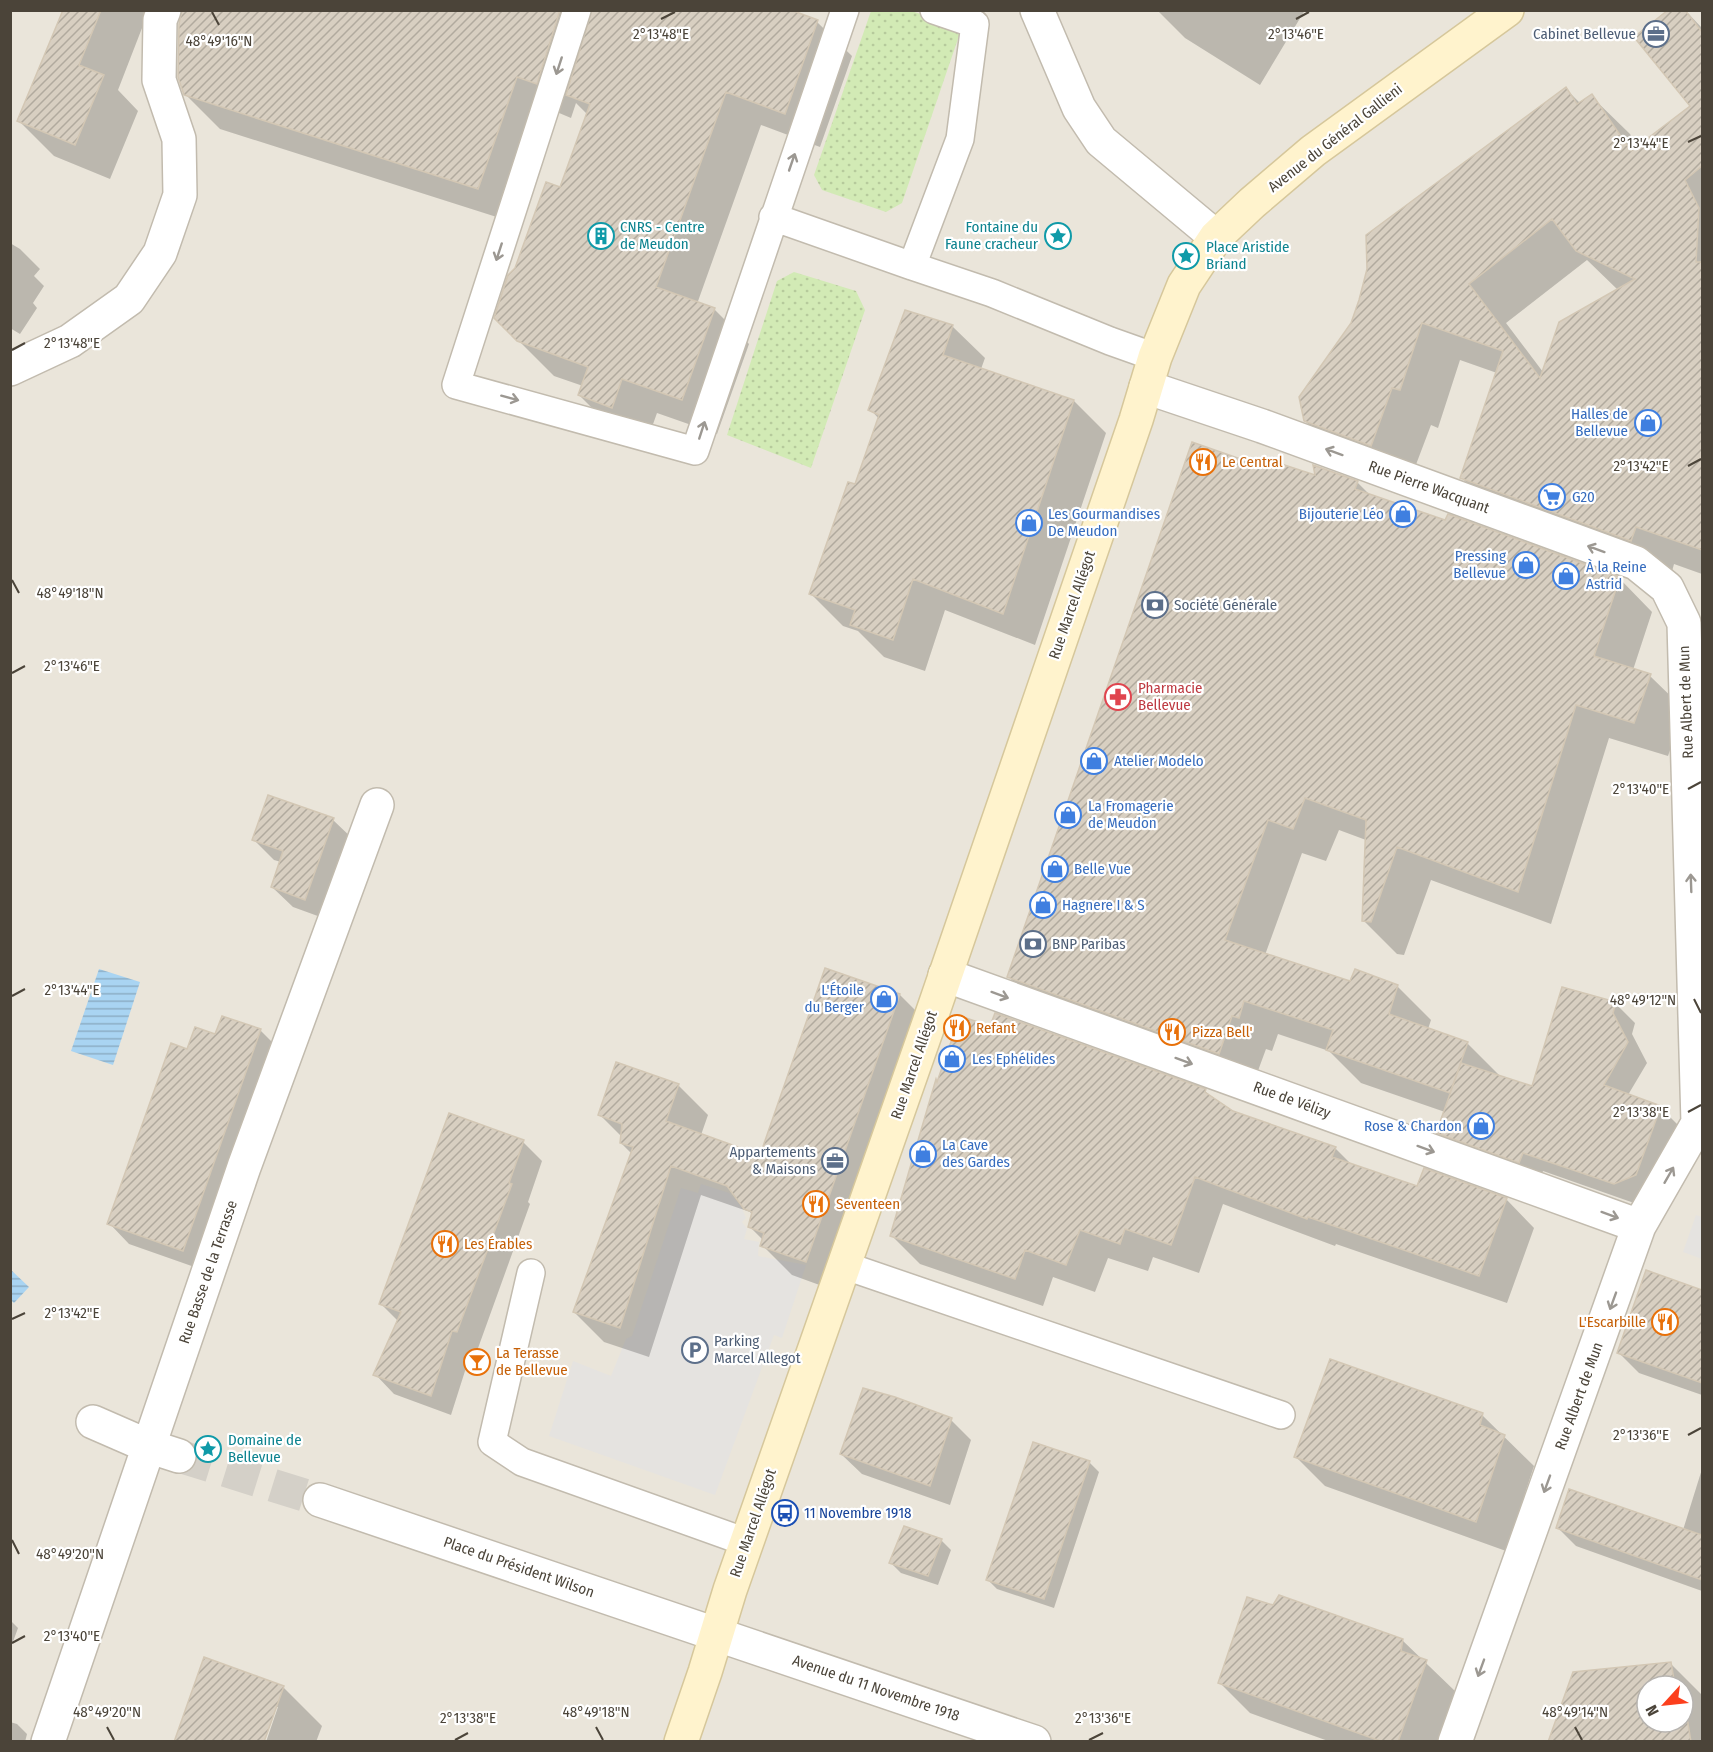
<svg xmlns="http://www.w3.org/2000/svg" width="1713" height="1752" font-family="'Fira Sans Condensed',sans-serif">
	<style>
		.residential { fill: #eae5da; fill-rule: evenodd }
		.grass { fill: url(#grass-dots) }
		.parking { fill: #e5e3e0 }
		.water { fill: url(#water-rules) }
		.shadow { fill: #0003; fill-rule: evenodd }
		.building { fill: url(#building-hatch); stroke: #d3c7b4; stroke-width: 1.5; fill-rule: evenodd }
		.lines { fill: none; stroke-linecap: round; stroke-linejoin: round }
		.minor-tunnel { stroke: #d4d0c8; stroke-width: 33; stroke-dasharray: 33 16; stroke-linecap: butt }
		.service-casing { stroke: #c2bbae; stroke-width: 30 }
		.minor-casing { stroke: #c2bbae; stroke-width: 36 }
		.secondary-casing { stroke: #d6c79b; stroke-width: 36 }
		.service { stroke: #fff; stroke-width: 27 }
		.minor { stroke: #fff; stroke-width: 33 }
		.secondary { stroke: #fff3cd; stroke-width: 33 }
		.oneway { stroke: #9c9892 }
		.ticks { fill: none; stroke: #4b4439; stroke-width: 2 }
		.labels { text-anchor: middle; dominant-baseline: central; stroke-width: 4.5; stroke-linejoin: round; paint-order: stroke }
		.service-label { font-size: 15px; fill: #4e5e75; stroke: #fff; text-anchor: start }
		.street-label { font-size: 15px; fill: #4b4439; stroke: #fff }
		.culture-label { font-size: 15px; fill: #0d838f; stroke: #fff; text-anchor: start }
		.shop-label { font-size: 15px; fill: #366cbe; stroke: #fff; text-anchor: start }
		.food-label { font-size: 15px; fill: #c56008; stroke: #fff; text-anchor: start }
		.health-label { font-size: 15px; fill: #be3a42; stroke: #fff; text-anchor: start }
		.transit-label { font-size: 15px; fill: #164399; stroke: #fff; text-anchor: start }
		.ticks-label { font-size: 15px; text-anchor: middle; fill: #4b4439; stroke: #fff; stroke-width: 4.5; stroke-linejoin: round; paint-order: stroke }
	</style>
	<defs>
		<pattern id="grass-dots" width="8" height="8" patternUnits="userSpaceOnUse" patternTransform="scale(1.5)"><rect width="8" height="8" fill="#d2eab5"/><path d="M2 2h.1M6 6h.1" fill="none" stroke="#b6ca9c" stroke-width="1.8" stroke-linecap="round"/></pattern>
		<pattern id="water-rules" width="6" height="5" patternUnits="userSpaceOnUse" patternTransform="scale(1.5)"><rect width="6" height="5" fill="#a9d4f2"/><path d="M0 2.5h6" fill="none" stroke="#8caec5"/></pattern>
		<pattern id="building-hatch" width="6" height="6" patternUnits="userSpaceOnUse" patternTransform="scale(1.5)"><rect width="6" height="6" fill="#d8cfc1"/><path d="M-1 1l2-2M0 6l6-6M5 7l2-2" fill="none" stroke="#b1aa9e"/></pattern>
	</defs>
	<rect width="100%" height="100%" fill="#f6f3ec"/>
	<path class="residential" d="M11 11H1702V1741L11 1742ZM1647 1686H1683V1722H1647Z"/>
	<path class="grass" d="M871 11H911L962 27 902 203 886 212 822 190 814 175Z
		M794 272 856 291 865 310 811 468 727 435 777 281Z"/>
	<path class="parking" d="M701 1184 729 1193 741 1206 746 1218 742 1222 747 1229 744 1239 759 1242 758 1256 806 1265 782 1338 774 1335 715 1495 549 1436 573 1361 611 1376 626 1339 632 1336 681 1188 698 1193Z
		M1696 1215 1702 1217V1259L1683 1252Z"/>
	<path class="water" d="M99 969 140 982 113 1065 71 1051Z
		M10 1269 29 1287 14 1303 11 1300Z"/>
	<path class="shadow" d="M65 10H149L118 90 138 111 110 179 54 156 19 121Z
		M184 10H786L817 22 852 56 820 147 761 125 697 304 714 309 749 344 717 434 657 413 647 441 614 430 579 395 583 386 554 376 496 318 517 269 561 189 588 115 576 103 571 118 552 110 512 222 220 129 185 94Z
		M1157 10H1305L1260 85 1185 38Z
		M1685 10 1702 28V574L1674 564 1670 579 1500 517 1462 478 1497 373 1460 360 1438 428 1431 425 1409 483 1344 459 1305 421 1566 89 1580 103 1591 96 1630 134 1639 147 1692 107ZM1587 260 1618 290 1543 372 1506 323Z
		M10 243 20 249 40 269 34 276 44 286 33 303 37 308 20 334 10 328Z
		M952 326 985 358 981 369 1074 401 1106 433 1035 645 945 610 925 671 884 657 858 631 843 626 811 594 856 486 879 419 870 409Z
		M1270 470 1357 482 1371 496 1619 578 1652 612 1633 670 1650 676 1684 709 1668 756 1609 738 1551 924 1431 880 1404 955 1397 954 1363 920 1366 840 1339 830 1326 861 1302 853 1265 955 1351 983 1397 986 1431 1020 1428 1029 1467 1043 1501 1077 1533 1088 1563 988 1616 1004 1635 1023 1632 1034 1647 1063 1628 1095 1660 1107 1680 1127 1634 1203 1543 1171 1539 1181 1457 1152 1438 1132 1445 1112 1361 1083 1329 1051 1278 1034 1272 1051 1266 1049 1252 1087 1042 1011 1009 977Z
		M269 797 333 820 354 840 326 919 293 907 272 887 281 862 274 860 253 839Z
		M900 995 930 1025 836 1291 792 1275 762 1245 763 1240 749 1226 753 1216 750 1212 701 1195 649 1357 604 1342 574 1312 632 1154 621 1143 622 1137 600 1115 678 1085 708 1115 701 1135 761 1157Z
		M260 1030 280 1050 203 1270 129 1244 109 1223 188 1051 216 1036Z
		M938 1084 1205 1091 1224 1109 1335 1148 1353 1166 1418 1188 1506 1199 1534 1228 1507 1303 1336 1244 1335 1246 1223 1204 1199 1273 1153 1257 1148 1271 1108 1258 1095 1292 1053 1277 1043 1306 920 1264 892 1236Z
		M523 1142 542 1161 528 1202 530 1204 477 1351 472 1349 451 1415 394 1394 375 1374 398 1321 381 1304Z
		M1647 1272 1702 1292V1395L1639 1373 1619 1353Z
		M1482 1415 1534 1466 1506 1551 1325 1486 1295 1456Z
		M951 1420 971 1440 950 1505 862 1474 841 1454Z
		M1089 1462 1099 1472 1054 1608 997 1589 987 1579Z
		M1702 1469V1591L1576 1546 1557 1527 1683 1530Z
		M941 1540 951 1550 938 1585 901 1573 891 1563Z
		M10 1620 18 1628 10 1650Z
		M1402 1640 1456 1692 1438 1742H1331L1250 1713 1220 1683Z
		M1671 1664 1701 1694 1702 1742H1550ZM1647 1686H1683V1722H1647Z
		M283 1687 322 1726 316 1742H266L278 1707H275Z
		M10 1722 17 1724 27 1734 25 1742H10Z"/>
	<path class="building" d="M63 10H101L79 65 104 75 75 145 17 121Z
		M182 10H560L537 84 517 77 478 189 184 95 178 77 179 24Z
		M592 10H791L818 20 785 114 726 92 656 287 715 308 682 400 622 379 612 408 578 395 588 367 517 341 494 318 508 275 515 268 546 182 560 187 590 104 566 95Z
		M1668 10H1685L1702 32V166L1685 180 1699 208 1696 262H1702V550L1636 527 1631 541 1460 478 1503 351 1422 323 1400 390 1392 388 1371 446 1304 421 1299 397 1351 323 1359 300 1367 269 1366 235 1566 87 1577 104 1592 94 1631 151 1690 106 1634 37ZM1552 219 1576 251 1635 279 1559 322 1540 378 1469 284Z
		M905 310 953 325 943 355 1074 400 1003 614 913 579 893 640 850 625 855 610 809 594 848 482 855 484 879 415 868 410Z
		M1192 442 1269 469 1272 461 1315 475 1313 465 1358 481 1355 489 1445 520 1448 514 1620 577 1594 656 1651 674 1634 723 1576 705 1518 892 1397 847 1371 922 1362 921 1366 820 1305 798 1293 829 1268 820 1225 940 1350 981 1355 969 1398 985 1389 1014 1468 1042 1450 1093 1326 1050 1333 1030 1244 1001 1239 1018 1232 1016 1219 1054 1007 977Z
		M268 795 334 818 305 900 271 887 283 851 252 840Z
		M825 968 900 994 806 1262 760 1246 764 1233 748 1227 752 1212 744 1209 727 1186 671 1166 620 1328 573 1312 633 1147 620 1143 622 1124 598 1115 616 1062 679 1084 666 1121 760 1155Z
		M1562 987 1616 1002 1613 1013 1628 1042 1604 1085 1661 1106 1636 1175 1614 1184 1523 1153 1519 1163 1436 1133 1461 1063 1532 1086Z
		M995 1013 1206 1089 1205 1092 1233 1111 1336 1147 1332 1157 1417 1186 1424 1168 1507 1198 1479 1276 1308 1217 1307 1219 1195 1177 1171 1245 1125 1229 1120 1244 1080 1230 1066 1265 1025 1250 1015 1279 890 1236 936 1079 937 1082 960 1016 990 1026Z
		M222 1016 261 1029 183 1251 107 1224 171 1043 187 1049 195 1027 215 1034Z
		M449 1113 524 1140 509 1183 512 1184 457 1332 452 1331 431 1396 373 1375 401 1312 379 1304Z
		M1646 1270 1702 1290V1383L1617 1353Z
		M1330 1359 1483 1413 1480 1425 1505 1435 1476 1522 1294 1457Z
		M863 1388 895 1397 952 1418 930 1486 840 1454Z
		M1033 1442 1090 1461 1044 1599 986 1580Z
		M1569 1489 1702 1535V1580L1556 1528Z
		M904 1526 942 1539 928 1576 889 1563Z
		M1279 1595 1403 1639 1401 1651 1427 1660 1398 1742H1383L1218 1683 1247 1597 1273 1605Z
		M204 1657 284 1686 264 1742H174Z
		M1671 1662 1675 1686H1647V1722H1683L1684 1699 1691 1742H1548L1573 1672Z"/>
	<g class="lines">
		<path class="minor-tunnel" d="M179 1456 320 1500"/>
		<defs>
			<path id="service" d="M577 10 456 385 695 451 845 10
				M934 10 975 24 960 139 912 266 992 293 1110 341 1155 357
				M773 217 912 266
				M843 1265 1281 1415
				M531 1273 492 1442 522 1462 746 1542"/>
			<path id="minor" d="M1037 10 1079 108 1101 141 1216 237
				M10 369 70 341 129 299 160 253 180 195 179 139 159 80 160 20 164 10
				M1146 387 1262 426 1636 563 1667 588 1684 623 1698 1123 1639 1226 1455 1742
				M945 975 1639 1226
				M93 1422 148 1446 179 1456
				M320 1500 1034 1742
				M48 1742 244 1167 377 805"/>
			<path id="secondary" d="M681 1742 705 1672 730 1590 929 1023 1136 420 1155 357 1184 285 1216 237 1252 203 1313 151 1507 10"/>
		</defs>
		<use href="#service" class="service-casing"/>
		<use href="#minor" class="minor-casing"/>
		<use href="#secondary" class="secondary-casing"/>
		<use href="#service" class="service"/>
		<use href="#minor" class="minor"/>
		<use href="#secondary" class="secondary"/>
	</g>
	<defs><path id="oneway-shaft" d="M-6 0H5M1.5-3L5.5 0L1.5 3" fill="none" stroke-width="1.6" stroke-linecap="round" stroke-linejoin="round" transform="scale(1.5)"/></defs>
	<g class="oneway">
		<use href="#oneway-shaft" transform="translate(559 66) rotate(108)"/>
		<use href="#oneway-shaft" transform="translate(792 162) rotate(-71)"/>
		<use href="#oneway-shaft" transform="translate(499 252) rotate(108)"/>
		<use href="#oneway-shaft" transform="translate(510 398) rotate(15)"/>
		<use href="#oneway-shaft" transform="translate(702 430) rotate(-72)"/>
		<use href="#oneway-shaft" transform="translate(1334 452) rotate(-160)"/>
		<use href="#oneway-shaft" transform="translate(1596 549) rotate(-160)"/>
		<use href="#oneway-shaft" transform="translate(1691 883) rotate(-92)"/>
		<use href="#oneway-shaft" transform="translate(1000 995) rotate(20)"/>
		<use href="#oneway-shaft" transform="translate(1184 1061) rotate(20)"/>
		<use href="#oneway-shaft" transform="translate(1426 1149) rotate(20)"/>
		<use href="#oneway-shaft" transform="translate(1669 1175) rotate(-60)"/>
		<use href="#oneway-shaft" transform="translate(1610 1215) rotate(20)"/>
		<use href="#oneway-shaft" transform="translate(1613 1301) rotate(110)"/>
		<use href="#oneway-shaft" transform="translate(1547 1484) rotate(110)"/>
		<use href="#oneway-shaft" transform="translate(1481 1668) rotate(110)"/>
	</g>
	<path class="ticks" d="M212 12 219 25M661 19 675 12M1296 19 1309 12M1688 142 1701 136M12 350 25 343M1688 466 1701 459M12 580 19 593M12 673 25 666M1688 789 1701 782M12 996 25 989M1694 999 1701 1013M1688 1112 1701 1105M12 1319 25 1313M1688 1435 1701 1428M12 1540 19 1554M12 1643 25 1636M107 1727 114 1740M596 1727 603 1740M1575 1727 1582 1740M455 1740 468 1733M1089 1740 1103 1733"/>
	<defs>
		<symbol id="office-ring" viewBox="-11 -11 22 22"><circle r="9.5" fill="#fff" stroke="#5c6f8a" stroke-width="1.5"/><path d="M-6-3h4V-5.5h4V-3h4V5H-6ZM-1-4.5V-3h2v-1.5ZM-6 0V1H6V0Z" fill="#5c6f8a"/></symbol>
		<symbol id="building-ring" viewBox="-11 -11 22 22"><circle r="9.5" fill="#fff" stroke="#0f9aa8" stroke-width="1.5"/><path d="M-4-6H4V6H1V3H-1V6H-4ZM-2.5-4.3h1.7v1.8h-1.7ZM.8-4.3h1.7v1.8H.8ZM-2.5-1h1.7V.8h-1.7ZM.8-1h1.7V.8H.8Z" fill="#0f9aa8"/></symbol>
		<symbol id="sight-ring" viewBox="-11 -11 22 22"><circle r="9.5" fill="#fff" stroke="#0f9aa8" stroke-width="1.5"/><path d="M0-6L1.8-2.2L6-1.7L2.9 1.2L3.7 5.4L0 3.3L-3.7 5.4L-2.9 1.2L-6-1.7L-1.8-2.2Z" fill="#0f9aa8"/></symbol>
		<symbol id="shop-ring" viewBox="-11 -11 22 22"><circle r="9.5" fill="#fff" stroke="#3f7fe0" stroke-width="1.5"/><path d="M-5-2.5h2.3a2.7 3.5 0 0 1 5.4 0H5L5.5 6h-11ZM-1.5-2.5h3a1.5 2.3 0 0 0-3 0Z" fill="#3f7fe0"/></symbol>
		<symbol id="restaurant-ring" viewBox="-11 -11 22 22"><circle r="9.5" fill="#fff" stroke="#e8710a" stroke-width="1.5"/><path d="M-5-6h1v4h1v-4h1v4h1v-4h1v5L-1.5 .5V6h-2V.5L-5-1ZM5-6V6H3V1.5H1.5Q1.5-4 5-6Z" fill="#e8710a"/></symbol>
		<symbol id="supermarket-ring" viewBox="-11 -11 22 22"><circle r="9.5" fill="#fff" stroke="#3f7fe0" stroke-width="1.5"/><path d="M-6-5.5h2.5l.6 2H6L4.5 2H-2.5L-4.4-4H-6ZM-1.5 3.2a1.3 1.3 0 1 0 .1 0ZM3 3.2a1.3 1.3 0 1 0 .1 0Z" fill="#3f7fe0"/></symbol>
		<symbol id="bank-ring" viewBox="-11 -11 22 22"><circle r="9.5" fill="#fff" stroke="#5c6f8a" stroke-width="1.5"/><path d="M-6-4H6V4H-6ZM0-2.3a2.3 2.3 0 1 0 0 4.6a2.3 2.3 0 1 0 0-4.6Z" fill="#5c6f8a"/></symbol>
		<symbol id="pharmacy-ring" viewBox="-11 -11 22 22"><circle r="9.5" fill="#fff" stroke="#e0444e" stroke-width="1.5"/><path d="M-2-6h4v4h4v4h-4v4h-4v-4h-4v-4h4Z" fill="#e0444e"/></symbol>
		<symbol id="parking-ring" viewBox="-11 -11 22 22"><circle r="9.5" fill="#fff" stroke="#5c6f8a" stroke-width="1.5"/><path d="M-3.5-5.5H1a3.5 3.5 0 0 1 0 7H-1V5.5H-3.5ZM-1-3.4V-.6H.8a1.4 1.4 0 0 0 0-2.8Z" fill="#5c6f8a"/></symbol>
		<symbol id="bar-ring" viewBox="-11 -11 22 22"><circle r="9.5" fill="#fff" stroke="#e8710a" stroke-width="1.5"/><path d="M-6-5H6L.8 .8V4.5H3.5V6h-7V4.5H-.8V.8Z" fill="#e8710a"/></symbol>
		<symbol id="bus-ring" viewBox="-11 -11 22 22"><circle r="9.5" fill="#fff" stroke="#1a4fb4" stroke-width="1.5"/><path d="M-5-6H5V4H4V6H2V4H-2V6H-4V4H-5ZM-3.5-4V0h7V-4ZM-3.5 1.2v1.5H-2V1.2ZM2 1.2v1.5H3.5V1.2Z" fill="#1a4fb4"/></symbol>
	</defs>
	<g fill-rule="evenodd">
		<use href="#office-ring" x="1641" y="19" width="30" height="30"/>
		<use href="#building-ring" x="586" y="221" width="30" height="30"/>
		<use href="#sight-ring" x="1043" y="221" width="30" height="30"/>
		<use href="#sight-ring" x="1171" y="241" width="30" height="30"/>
		<use href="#shop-ring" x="1633" y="408" width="30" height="30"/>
		<use href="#restaurant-ring" x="1188" y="447" width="30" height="30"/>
		<use href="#supermarket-ring" x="1537" y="482" width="30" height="30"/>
		<use href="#shop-ring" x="1388" y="499" width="30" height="30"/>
		<use href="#shop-ring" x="1014" y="508" width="30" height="30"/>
		<use href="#shop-ring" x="1511" y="550" width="30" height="30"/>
		<use href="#shop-ring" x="1551" y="561" width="30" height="30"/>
		<use href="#bank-ring" x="1140" y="590" width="30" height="30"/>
		<use href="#pharmacy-ring" x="1103" y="682" width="30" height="30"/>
		<use href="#shop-ring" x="1079" y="746" width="30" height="30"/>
		<use href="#shop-ring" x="1053" y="800" width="30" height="30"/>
		<use href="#shop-ring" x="1040" y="854" width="30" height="30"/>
		<use href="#shop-ring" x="1028" y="890" width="30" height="30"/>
		<use href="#bank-ring" x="1018" y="929" width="30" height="30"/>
		<use href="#shop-ring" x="869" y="984" width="30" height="30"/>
		<use href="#restaurant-ring" x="942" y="1013" width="30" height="30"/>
		<use href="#restaurant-ring" x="1157" y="1017" width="30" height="30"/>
		<use href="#shop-ring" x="937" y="1044" width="30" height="30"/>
		<use href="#shop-ring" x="1466" y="1111" width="30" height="30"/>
		<use href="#shop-ring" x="908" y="1139" width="30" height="30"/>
		<use href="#office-ring" x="820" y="1146" width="30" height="30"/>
		<use href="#restaurant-ring" x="801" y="1189" width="30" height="30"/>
		<use href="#restaurant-ring" x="430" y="1229" width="30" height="30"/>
		<use href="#restaurant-ring" x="1650" y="1307" width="30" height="30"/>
		<use href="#parking-ring" x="680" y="1335" width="30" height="30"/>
		<use href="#bar-ring" x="462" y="1347" width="30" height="30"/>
		<use href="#sight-ring" x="193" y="1434" width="30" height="30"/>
		<use href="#bus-ring" x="770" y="1498" width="30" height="30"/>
	</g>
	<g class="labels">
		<g class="service-label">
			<text x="1636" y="34" text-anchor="end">Cabinet Bellevue</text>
			<text x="1174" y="605">Société Générale</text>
			<text x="1052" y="944">BNP Paribas</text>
			<text x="816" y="1152" text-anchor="end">Appartements<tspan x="816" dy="17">&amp; Maisons</tspan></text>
			<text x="714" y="1341">Parking<tspan x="714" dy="17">Marcel Allegot</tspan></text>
		</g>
		<g class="street-label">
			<text transform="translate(1335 138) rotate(-38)">Avenue du Général Gallieni</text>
			<text transform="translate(1429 487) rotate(20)">Rue Pierre Wacquant</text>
			<text transform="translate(1072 605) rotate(-71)">Rue Marcel Allégot</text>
			<text transform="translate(1686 702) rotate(-92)">Rue Albert de Mun</text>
			<text transform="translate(914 1065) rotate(-71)">Rue Marcel Allégot</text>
			<text transform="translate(1292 1100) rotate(20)">Rue de Vélizy</text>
			<text transform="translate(208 1272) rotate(-71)">Rue Basse de la Terrasse</text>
			<text transform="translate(1579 1396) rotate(-70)">Rue Albert de Mun</text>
			<text transform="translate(753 1523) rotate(-71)">Rue Marcel Allégot</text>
			<text transform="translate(519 1567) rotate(19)">Place du Président Wilson</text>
			<text transform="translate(876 1688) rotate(19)">Avenue du 11 Novembre 1918</text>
		</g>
		<g class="culture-label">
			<text x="620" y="227">CNRS - Centre<tspan x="620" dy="17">de Meudon</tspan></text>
			<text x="1038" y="227" text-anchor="end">Fontaine du<tspan x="1038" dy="17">Faune cracheur</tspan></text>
			<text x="1206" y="247">Place Aristide<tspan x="1206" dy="17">Briand</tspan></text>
			<text x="228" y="1440">Domaine de<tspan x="228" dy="17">Bellevue</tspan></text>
		</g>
		<g class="shop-label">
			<text x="1628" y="414" text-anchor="end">Halles de<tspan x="1628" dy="17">Bellevue</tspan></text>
			<text x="1572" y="497">G20</text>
			<text x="1048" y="514">Les Gourmandises<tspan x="1048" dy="17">De Meudon</tspan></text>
			<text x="1384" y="514" text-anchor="end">Bijouterie Léo</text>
			<text x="1506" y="556" text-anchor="end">Pressing<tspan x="1506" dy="17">Bellevue</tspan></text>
			<text x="1586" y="567">À la Reine<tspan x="1586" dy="17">Astrid</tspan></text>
			<text x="1114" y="761">Atelier Modelo</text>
			<text x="1088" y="806">La Fromagerie<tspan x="1088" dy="17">de Meudon</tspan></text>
			<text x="1074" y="869">Belle Vue</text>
			<text x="1062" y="905">Hagnere I &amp; S</text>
			<text x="864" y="990" text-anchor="end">L'Étoile<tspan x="864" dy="17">du Berger</tspan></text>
			<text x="972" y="1059">Les Ephélides</text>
			<text x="1462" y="1126" text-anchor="end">Rose &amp; Chardon</text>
			<text x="942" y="1145">La Cave<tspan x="942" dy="17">des Gardes</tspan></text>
		</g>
		<g class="food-label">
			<text x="1222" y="462">Le Central</text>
			<text x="976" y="1028">Refant</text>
			<text x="1192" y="1032">Pizza Bell'</text>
			<text x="836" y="1204">Seventeen</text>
			<text x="464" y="1244">Les Érables</text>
			<text x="1646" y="1322" text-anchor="end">L'Escarbille</text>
			<text x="496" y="1353">La Terasse<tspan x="496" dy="17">de Bellevue</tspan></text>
		</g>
		<g class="health-label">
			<text x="1138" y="688">Pharmacie<tspan x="1138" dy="17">Bellevue</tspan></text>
		</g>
		<g class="transit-label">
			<text x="804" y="1513">11 Novembre 1918</text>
		</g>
	</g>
	<g class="ticks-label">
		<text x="661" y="39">2°13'48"E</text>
		<text x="1296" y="39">2°13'46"E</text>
		<text x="219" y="46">48°49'16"N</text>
		<text x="1641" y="148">2°13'44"E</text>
		<text x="72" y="348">2°13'48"E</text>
		<text x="1641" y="471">2°13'42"E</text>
		<text x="70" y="598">48°49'18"N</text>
		<text x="72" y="671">2°13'46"E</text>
		<text x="1641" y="794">2°13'40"E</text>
		<text x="72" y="995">2°13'44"E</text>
		<text x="1643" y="1005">48°49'12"N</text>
		<text x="1641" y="1117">2°13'38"E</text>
		<text x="72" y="1318">2°13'42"E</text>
		<text x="1641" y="1440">2°13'36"E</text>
		<text x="70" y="1559">48°49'20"N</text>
		<text x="72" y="1641">2°13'40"E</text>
		<text x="107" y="1717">48°49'20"N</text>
		<text x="596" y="1717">48°49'18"N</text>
		<text x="1575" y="1717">48°49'14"N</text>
		<text x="468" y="1723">2°13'38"E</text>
		<text x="1103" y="1723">2°13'36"E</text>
	</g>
	<rect width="1713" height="1752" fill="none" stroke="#4b4439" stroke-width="24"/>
	<g transform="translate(1665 1704) rotate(243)"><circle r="28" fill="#ffffff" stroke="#b7b4b0" stroke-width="1.5"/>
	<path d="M0-4.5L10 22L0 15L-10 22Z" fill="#fc3f1d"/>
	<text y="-9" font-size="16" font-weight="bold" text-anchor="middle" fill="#4b4439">N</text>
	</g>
</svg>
